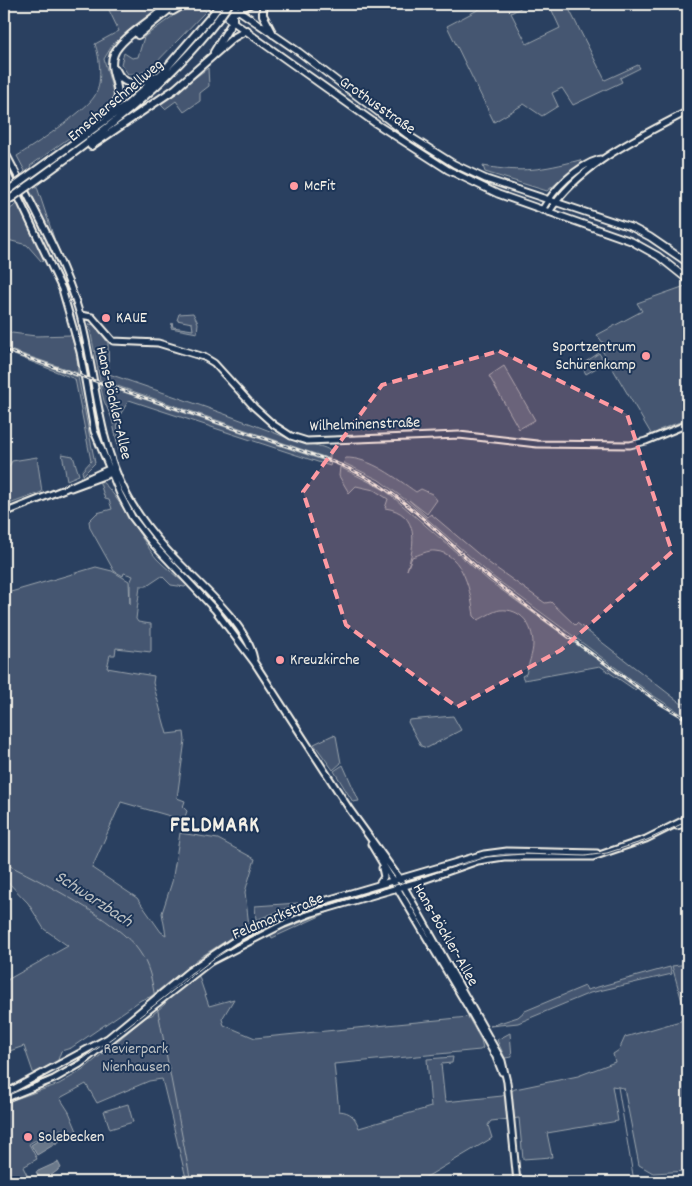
<svg xmlns="http://www.w3.org/2000/svg" width="692" height="1186" font-family="Dekko,sans-serif">
	<style>
		.green { fill: #445771; stroke: #9ca4ac }
		.water { fill: #6a788a; stroke: #a1a8b0 }
		.lines { fill: none; stroke-linecap: round; stroke-linejoin: round }
		.stream { stroke: #a1a8b0; stroke-width: 1 }
		.secondary-casing { stroke: #f4f1e8; stroke-width: 9 }
		.primary-casing { stroke: #f4f1e8; stroke-width: 9 }
		.highway-casing { stroke: #f4f1e8; stroke-width: 10 }
		.secondary { stroke: #1d3557; stroke-width: 5 }
		.primary { stroke: #1d3557; stroke-width: 5.5 }
		.highway { stroke: #1d3557; stroke-width: 6 }
		.tram { stroke: #f4f1e8; stroke-width: 1 }
		.rail-casing { stroke: #f4f1e8; stroke-width: 3 }
		.rail { stroke: #1d3557; stroke-width: 1; stroke-dasharray: 4; stroke-linecap: butt }
		.highway-bridge-casing { stroke: #f4f1e8; stroke-width: 10; stroke-linecap: butt }
		.highway-bridge { stroke: #1d3557; stroke-width: 6 }
		.marked { fill: #ff9aa2; fill-opacity: 0.2; stroke: #ff9aa2; stroke-width: 4; stroke-dasharray: 10 6; stroke-linejoin: round }
		.poi-dot { fill: #ff9aa2; stroke: #1d3557; stroke-width: 2 }
		.labels { text-anchor: middle; dominant-baseline: central; stroke-width: 4; stroke-linejoin: round; paint-order: stroke }
		.street-label { font-size: 16px; fill: #f4f1e8; stroke: #1d3557 }
		.poi-label { font-size: 16px; fill: #f4f1e8; stroke: #1d3557; text-anchor: start }
		.park-label { font-size: 16px; fill: #bfc3c4; stroke: #1d3557 }
		.water-label { font-size: 18px; font-style: italic; fill: #bdc1c2; stroke: #1d3557 }
		.district-label { font-size: 21px; font-weight: bold; letter-spacing: 1px; fill: #f4f1e8; stroke: #1d3557 }
	</style>
	<rect width="100%" height="100%" fill="#2a4060"/>
	<filter id="ink" filterUnits="userSpaceOnUse"><feTurbulence type="fractalNoise" baseFrequency=".02" numOctaves="2"/><feDisplacementMap in="SourceGraphic" scale="10" xChannelSelector="R" yChannelSelector="G"/><feConvolveMatrix kernelMatrix="1 2 1 2 8 2 1 2 1" color-interpolation-filters="sRGB"/></filter>
	<g filter="url(#ink)">
		<path class="green" d="M113 4H165L113 44 104 59 114 96 105 112 30 166 55 241 42 262 27 245 4 239V213L31 195 21 175 25 171 17 156C32 147 85 111 94 97 103 84 100 58 95 44L119 31 108 8Z
			M489 4H528L511 13 527 44 560 28 549 4H574L568 7 605 80 638 65 640 68 620 78 622 82 573 105 562 88 552 93 558 106 542 116 524 104 494 122 447 26Z
			M188 5 199 6 206 11 152 67 139 74H128L121 64 124 53 132 58 138 57 144 37Z
			M208 68 209 86 200 93V101L184 112 176 101 165 109 160 104Z
			M580 160 582 163 547 191 485 172 483 166C524 173 540 170 580 160Z
			M688 285V419L659 430 660 433 653 437 600 347 603 343 597 335 642 311 637 303Z
			M193 313 198 323 197 333 171 328 172 323 173 327 193 330 192 323 177 320 179 314Z
			M89 324 95 325 108 343 109 374C170 395 231 415 290 439 299 443 325 445 330 451V459L100 380Z
			M4 332 36 336 71 335 77 356 78 373 4 348Z
			M4 351 78 377 95 463 83 475 82 471 91 461 75 379Z
			M599 353 605 363 586 374 581 365Z
			M504 366 535 420 519 429 489 376Z
			M100 384 331 463 330 466 129 400 117 420 119 451 112 419 104 401Z
			M62 454 73 456 79 475 67 480Z
			M37 457 42 492 4 506V476L12 461Z
			M345 458C370 457 397 479 416 492L421 489 432 494 437 500 427 514 409 500 427 517 431 514 489 563 545 603 551 602 575 625 577 623 682 704 684 703 688 706V718L654 696 492 576 407 501 379 480 344 463Z
			M340 467 385 490 489 581 637 688 635 690 600 666 524 680 522 676 526 674C528 665 533 654 533 644 533 625 521 608 500 610 493 611 485 617 478 620L474 616C471 594 464 553 435 551 428 550 419 555 412 557L407 570C415 545 420 513 385 508L388 499 374 490 356 486 349 493 339 476Z
			M99 480C114 487 142 542 157 559 166 568 177 577 187 585L185 587 171 585 162 576 147 586H140L136 619 138 622 151 624V652L116 648 115 655H110L107 668 154 676 153 683 167 734 184 732 185 740 177 798 185 801 183 807 187 811 184 820 121 802 92 868 137 898 161 932 166 935 162 913 172 882 180 833 218 839 255 859 245 892 249 926 199 958 150 997 141 1000 71 1048 61 1051 57 1063 34 1075 24 1046 4 1053V973L7 980 68 946 44 929 28 903 4 878V594L96 567 112 571 129 581 130 605V583L133 576 124 573 123 576 114 571 90 528 89 521 97 513 112 509 109 500 105 499Z
			M453 716 461 730 427 748 421 746 408 722 409 720Z
			M333 735 336 736 341 763 333 770 314 744Z
			M343 765 359 801 353 802 334 771Z
			M298 903V904L256 920 255 906Z
			M331 911 272 938 270 934Z
			M688 964V1171L653 1173 639 1165 624 1088 612 1086 618 1121 547 1133 552 1157 523 1159 519 1118 491 1121 488 1125 492 1138 418 1182H187L162 1079 149 1081 97 1103 86 1084 60 1098 69 1112 77 1131 65 1137 61 1129 58 1131 56 1128 29 1144 37 1159 23 1167 28 1177 24 1179 25 1182H4V1103L59 1084 83 1070 146 1017 152 1015 165 1004V1001L198 974 209 1006 234 999 222 1019 224 1025 255 1038 468 1017 481 1040 483 1048 480 1050 334 1064 339 1111C351 1112 355 1117 359 1128L431 1107 427 1059 453 1057 452 1063 441 1064 445 1102 502 1096 515 1089 578 1076 615 1062 613 1054 619 1050 625 1037 687 1019 672 966Z
			M670 967 672 974 590 993 518 1023 490 1026 518 1017 525 1011 585 986 587 990Z
			M510 1033 512 1057 505 1058 497 1040Z
			M128 1104 133 1122 110 1129 104 1111Z"/>
		<path class="water" d="M54 1131 60 1141 37 1155 31 1145Z
			M58 1162 61 1168 42 1182 36 1172Z"/>
		<g class="lines">
			<path class="stream" d="M4 863C36 878 120 922 139 951 149 965 152 980 155 998
				M157 1006 191 1182
				M618 1087 634 1181
				M627 1182H642
				M657 1182 688 1178"/>
			<defs>
				<path id="secondary" d="M4 150C29 199 65 262 80 315 96 373 97 438 125 491 136 513 151 532 167 550 191 577 247 622 254 659
					M4 167 62 289 80 352 94 431 120 494 132 517 152 543 215 610 254 662 350 810 399 878 502 1061 507 1082 517 1182
					M542 210C554 189 576 166 600 159
					M549 212C582 162 637 139 688 111
					M80 315 92 317 113 341 158 343 204 357 214 363 254 407 274 425 291 436 307 441 459 435 537 444 630 445 646 441 688 424
					M71 488 112 473
					M4 513 67 488 111 468
					M677 826 688 823
					M371 844 469 1009 496 1057 502 1072
					M379 884 384 877 382 868
					M4 1094 108 1038 189 971 235 940 262 924 310 905 484 854 507 851 597 853
					M4 1099 54 1079 80 1064 210 962 284 924 312 913 415 883 478 861 504 857H593L646 839 688 818"/>
				<path id="primary" d="M208 4 375 123 448 170 498 194 631 241 658 256 688 280
					M235 8 299 52 408 135 454 164 486 179 633 228 650 237 688 263"/>
				<path id="highway" d="M263 4V15L273 34
					M173 11 185 4
					M221 13H234L250 4
					M138 35 176 4
					M214 52 233 21V7
					M116 70C124 89 141 84 156 76
					M107 116C132 93 105 76 114 54 121 37 155 19 169 4
					M91 146 175 89 233 38 247 30
					M24 179 128 104 163 72 213 14
					M28 186C98 136 166 87 219 18
					M4 203 13 197"/>
			</defs>
			<use href="#secondary" class="secondary-casing"/>
			<use href="#primary" class="primary-casing"/>
			<use href="#highway" class="highway-casing"/>
			<use href="#secondary" class="secondary"/>
			<use href="#primary" class="primary"/>
			<use href="#highway" class="highway"/>
			<path class="tram" d="M4 1097 46 1079 80 1061 115 1036 213 959 258 932 294 916 487 857 523 854 585 856 607 853 647 840 688 821"/>
			<defs>
				<path id="rail" d="M4 350 328 460C401 486 433 532 490 578 545 621 603 661 659 703L688 720"/>
			</defs>
			<use href="#rail" class="rail-casing"/>
			<use href="#rail" class="rail"/>
			<defs>
				<path id="highway-bridge" d="M213 14 220 4
					M219 18 229 4
					M9 190 24 179
					M13 197 28 186"/>
			</defs>
			<use href="#highway-bridge" class="highway-bridge-casing"/>
			<use href="#highway-bridge" class="highway-bridge"/>
		</g>
	</g>
	<path class="marked" d="M499 351 627 414 672 552 561 650 457 707 346 625 303 492 382 385Z"/>
	<g class="poi-dot">
		<circle cx="294" cy="186" r="5"/>
		<circle cx="106" cy="318" r="5"/>
		<circle cx="646" cy="356" r="5"/>
		<circle cx="280" cy="660" r="5"/>
		<circle cx="28" cy="1137" r="5"/>
	</g>
	<g class="labels">
		<g class="street-label">
			<text transform="translate(116 101) rotate(-40)">Emscherschnellweg</text>
			<text transform="translate(377 106) rotate(35)">Grothusstraße</text>
			<text transform="translate(113 403) rotate(77)">Hans-Böckler-Allee</text>
			<text transform="translate(365 425) rotate(-2)">Wilhelminenstraße</text>
			<text transform="translate(278 917) rotate(-23)">Feldmarkstraße</text>
			<text transform="translate(445 935) rotate(60)">Hans-Böckler-Allee</text>
		</g>
		<g class="poi-label">
			<text x="304" y="186">McFit</text>
			<text x="116" y="318">KAUE</text>
			<text x="636" y="347" text-anchor="end">Sportzentrum<tspan x="636" dy="18">Schürenkamp</tspan></text>
			<text x="290" y="660">Kreuzkirche</text>
			<text x="38" y="1137">Solebecken</text>
		</g>
		<g class="park-label">
			<text x="136" y="1049">Revierpark<tspan x="136" dy="18">Nienhausen</tspan></text>
		</g>
		<g class="water-label">
			<text transform="translate(93 900) rotate(33)">Schwarzbach</text>
		</g>
		<g class="district-label">
			<text x="215" y="827">FELDMARK</text>
		</g>
	</g>
	<rect width="692" height="1186" fill="none" stroke="#1d3557" stroke-width="20"/>
	<rect x="10" y="10" width="672" height="1166" fill="none" stroke="#f4f1e8" stroke-width="2" filter="url(#ink)"/>
</svg>
